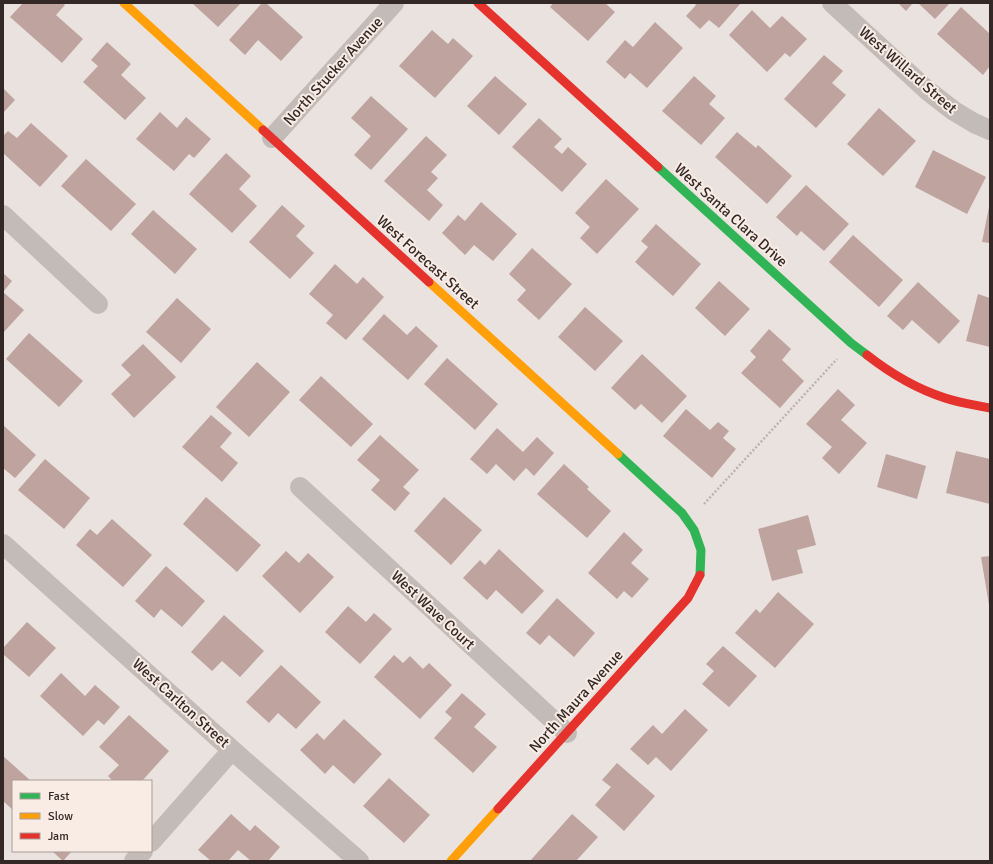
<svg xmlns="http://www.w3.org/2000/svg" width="993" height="864" font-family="Signika,sans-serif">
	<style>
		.building { fill: #bea39f }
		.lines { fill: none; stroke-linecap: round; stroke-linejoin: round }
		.path { stroke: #bcb3af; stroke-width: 2.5; stroke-dasharray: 2 2; stroke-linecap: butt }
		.street { stroke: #c3bbb7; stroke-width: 20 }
		.fast { stroke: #30b455; stroke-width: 9 }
		.slow { stroke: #ff9f0a; stroke-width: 9 }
		.jam { stroke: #e5322d; stroke-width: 9 }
		.labels { text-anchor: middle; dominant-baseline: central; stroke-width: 4; stroke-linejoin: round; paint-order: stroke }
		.street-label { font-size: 15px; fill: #332826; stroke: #f8ece4 }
	</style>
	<rect width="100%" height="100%" fill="#eae2de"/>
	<path class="building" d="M23 3H63L65 5 56 15 83 39 62 63 10 17Z
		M192 3H241L218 27Z
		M262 3H266L303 37 281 61 258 40 245 55 229 40Z
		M553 3H605L615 12 588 41 550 7Z
		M694 3H741L719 28 709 20 700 29 686 16 696 5Z
		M898 3H913L906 11Z
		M918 3H950L935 19Z
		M961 7 990 34V66L983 75 937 34Z
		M752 10 770 28 782 16 807 39 790 57 785 53 767 72 729 35Z
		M655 22 683 48 647 88 630 73 625 79 606 62 625 40 633 47Z
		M432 30 448 44 453 38 473 56 435 98 399 66Z
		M107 42 131 64 121 75 146 98 125 120 83 82 98 66 91 60Z
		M824 55 843 71 832 83 846 95 816 128 784 99Z
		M495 76 527 104 499 135 467 106Z
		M694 76 716 96 709 104 725 118 701 145 662 111Z
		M3 88 15 100 3 113Z
		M371 96 408 129 371 170 354 155 371 136 351 118Z
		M879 108 916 141 883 176 847 144Z
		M160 112 177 128 186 117 211 139 194 158 189 154 174 171 136 139Z
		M539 118 562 139 554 147 562 154 568 147 587 164 562 192 512 147Z
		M31 123 68 156 40 187 3 153V136L8 131 17 138Z
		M737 132 756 148 758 145 792 176 767 204 715 157Z
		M426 136 447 155 431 172 438 178 427 190 443 205 429 221 384 181Z
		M933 150 986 177 967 214 915 187Z
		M226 153 251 176 239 189 257 206 232 233 189 194Z
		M86 159 136 204 111 231 61 186Z
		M606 179 639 209 597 254 580 238 590 227 575 213Z
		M806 185 849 224 824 251 801 231 797 236 776 217Z
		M481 202 517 234 493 261 474 245 465 255 442 233 458 215 465 221Z
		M282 205 305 226 296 236 314 253 290 279 249 242Z
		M989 207H990V243L982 242Z
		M153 210 197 249 175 274 131 234Z
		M656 224 701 264 673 296 635 262 648 247 641 241Z
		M853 235 903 280 879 307 829 262Z
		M532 248 572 284 539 320 517 300 526 290 509 274Z
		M335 264 357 284 363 277 384 297 346 340 326 323 333 315 309 294Z
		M3 273 12 281 3 292 24 310 3 333Z
		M719 281 750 309 725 336 695 308Z
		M918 282 960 321 939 344 912 320 903 330 887 316Z
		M978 294 990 298V347L966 341Z
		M177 298 211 329 181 363 146 332Z
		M585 307 623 341 595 371 558 337Z
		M384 314 407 335 416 326 438 346 408 380 362 339Z
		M769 329 791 349 782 360 804 381 780 408 741 373 756 357 750 351Z
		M29 333 83 381 59 407 6 359Z
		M143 344 176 377 134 418 111 394 131 375 121 365Z
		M642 354 687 396 662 423 641 404 635 410 611 388Z
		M447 358 498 404 475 430 424 384Z
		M257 362 290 392 249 437 216 407Z
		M321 376 373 424 351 447 299 400Z
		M838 389 855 405 841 420 867 443 839 474 822 458 832 447 806 424Z
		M686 409 710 430 718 422 729 431 723 438 736 449 712 478 663 436Z
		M211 415 232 433 220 447 238 463 222 482 182 447Z
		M3 425 36 455 15 478 3 468Z
		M497 428 523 452 537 437 554 453 534 476 526 468 514 481 496 464 487 474 470 459Z
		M380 435 419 470 403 487 410 493 395 511 371 490 380 480 357 460Z
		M956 451 990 459V504L946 493Z
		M886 454 926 466 917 499 877 487Z
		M45 459 90 498 64 529 18 490Z
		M564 464 589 487 587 489 611 511 587 538 537 494Z
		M206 497 261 545 237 572 183 524Z
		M444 497 482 530 451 565 414 531Z
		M808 515 816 545 797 550 803 573 772 581 758 529Z
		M112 519 152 555 123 587 76 545 90 529 97 535Z
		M624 532 643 550 631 563 649 579 632 598 624 591 617 599 588 573Z
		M499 549 544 591 522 614 496 590 487 600 463 578 480 560 485 565Z
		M286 551 299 563 308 553 334 577 300 613 262 576Z
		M990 556V605H989L981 557Z
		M166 566 205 601 182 627 161 609 154 618 135 601Z
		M778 592 814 624 775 668 735 633 756 609 760 613Z
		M557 598 595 633 574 657 549 635 540 645 526 633Z
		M348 606 366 622 374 613 392 629 360 664 325 632Z
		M224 615 264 651 240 677 222 661 212 671 191 652Z
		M27 622 56 648 29 677 3 654V648Z
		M723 646 757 676 729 707 702 684 714 671 706 664Z
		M394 655 403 663 410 656 423 669 429 663 452 685 420 719 374 677Z
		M281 665 321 702 296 729 278 713 269 723 246 702Z
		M61 673 85 696 95 685 120 707 104 725 98 720 83 736 40 696Z
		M462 693 486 714 474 727 497 747 473 773 434 738 452 718 445 712Z
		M685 709 708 730 671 771 656 757 648 765 630 749 653 725 662 734Z
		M129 715 169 751 142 781H113L108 776 119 765 99 747Z
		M344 719 382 754 354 784 333 765 325 774 300 750 317 733 324 740Z
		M3 756 31 781H13V810L3 801Z
		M617 763 655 796 624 831 595 805 611 787 602 780Z
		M389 778 430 815 404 843 363 806Z
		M231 814 250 831 255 825 280 847 268 861H251L238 850 228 861H211L198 850Z
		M572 814 598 837 576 861H530Z
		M52 851H72L63 861Z"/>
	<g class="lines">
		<path class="path" d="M704 504 837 359"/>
		<path class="street" d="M832 3 928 91 954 111 974 123 990 130
			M272 138 394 3
			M3 215 98 304
			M300 487 567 733
			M3 544 232 750 359 861
			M151 842 232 750
			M134 861 143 851"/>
		<path class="fast" d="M658 167 851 343 867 355
			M618 454 682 513 694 530 701 550 700 575"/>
		<path class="slow" d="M124 3 263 130
			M429 282 618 454
			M451 861 498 809"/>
		<path class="jam" d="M478 3 658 167
			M263 130 429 282
			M867 355C890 373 917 389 945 398 960 403 975 405 990 408
			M498 809 688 598 700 575"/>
	</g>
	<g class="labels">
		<g class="street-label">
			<text transform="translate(908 70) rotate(41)">West Willard Street</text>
			<text transform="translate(333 71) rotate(-48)">North Stucker Avenue</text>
			<text transform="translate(731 215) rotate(42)">West Santa Clara Drive</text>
			<text transform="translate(428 262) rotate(42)">West Forecast Street</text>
			<text transform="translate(433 610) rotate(43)">West Wave Court</text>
			<text transform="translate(576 701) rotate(-48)">North Maura Avenue</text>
			<text transform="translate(181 703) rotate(42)">West Carlton Street</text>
		</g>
	</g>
	<rect width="993" height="864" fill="none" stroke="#332826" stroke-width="8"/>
	<rect x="12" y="780" width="140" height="72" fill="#f8ece4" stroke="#a99e98"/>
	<rect x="20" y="793" width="20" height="6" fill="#30b455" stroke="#a99e98"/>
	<text x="48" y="800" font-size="12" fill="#332826">Fast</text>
	<rect x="20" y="813" width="20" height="6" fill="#ff9f0a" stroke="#a99e98"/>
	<text x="48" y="820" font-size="12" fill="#332826">Slow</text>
	<rect x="20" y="833" width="20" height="6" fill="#e5322d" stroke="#a99e98"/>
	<text x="48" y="840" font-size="12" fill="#332826">Jam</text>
</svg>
